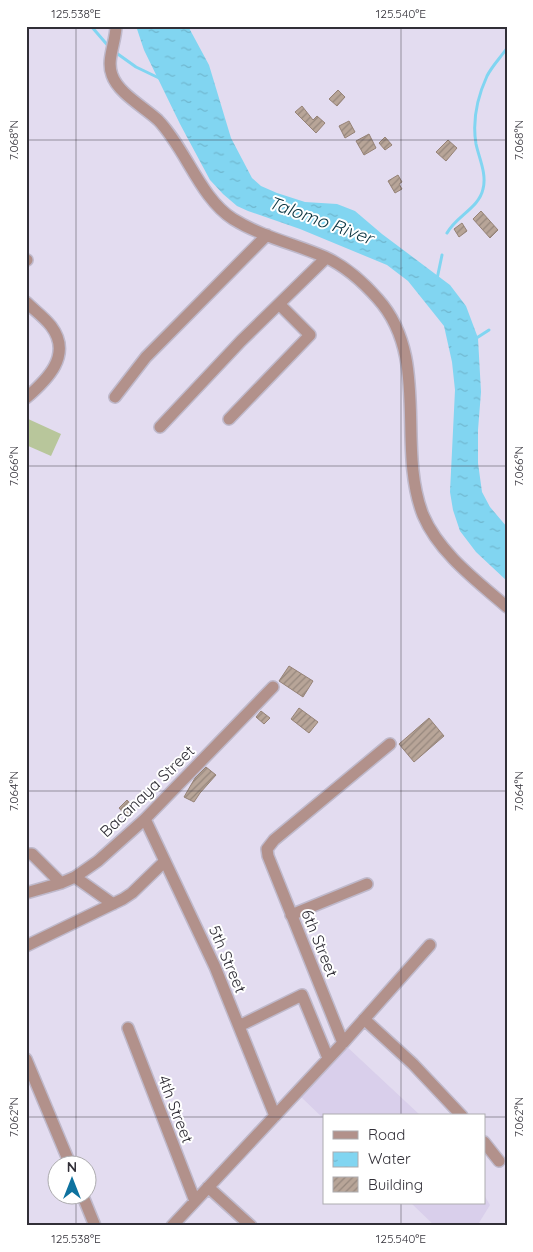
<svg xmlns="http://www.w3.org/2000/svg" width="533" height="1252" font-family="Quicksand,sans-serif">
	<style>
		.built { fill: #d9cfeb }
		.pitch { fill: #b8c69b }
		.water { fill: url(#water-ripples) }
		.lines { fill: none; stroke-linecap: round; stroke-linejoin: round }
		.stream { stroke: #81d5f1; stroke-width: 3 }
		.building { fill: url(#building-hatch); stroke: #958276 }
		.minor-casing { stroke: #bfb9cb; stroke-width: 14 }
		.minor { stroke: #b2918b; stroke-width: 11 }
		.ticks { fill: none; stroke: #312f37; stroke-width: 1; stroke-opacity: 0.45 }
		.labels { text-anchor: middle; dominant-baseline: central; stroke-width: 4; stroke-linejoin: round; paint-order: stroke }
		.street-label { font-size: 16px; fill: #312f37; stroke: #fff }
		.water-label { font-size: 18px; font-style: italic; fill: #0a333f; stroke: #fff }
		.neatline { fill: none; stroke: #312f37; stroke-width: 2 }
		.ticks-label { font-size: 12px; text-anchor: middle; fill: #312f37 }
	</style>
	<defs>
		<pattern id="water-ripples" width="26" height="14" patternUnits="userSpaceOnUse" patternTransform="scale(1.25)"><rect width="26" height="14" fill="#81d5f1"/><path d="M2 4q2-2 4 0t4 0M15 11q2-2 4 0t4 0" fill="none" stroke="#70b7cf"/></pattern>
		<pattern id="building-hatch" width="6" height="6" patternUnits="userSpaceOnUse" patternTransform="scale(1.25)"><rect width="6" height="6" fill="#b8a598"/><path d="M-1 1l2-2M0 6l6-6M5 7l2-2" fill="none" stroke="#96877d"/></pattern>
	</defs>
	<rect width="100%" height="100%" fill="#e3dcf0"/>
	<path class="built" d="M345 1045 421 1116H324V1119L299 1095Z
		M484 1195 490 1205 477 1226H435L411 1203H484Z"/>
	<path class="pitch" d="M26 418 61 434 51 456 26 445Z"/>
	<path class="water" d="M136 26H188L209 65 231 138 252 178 261 186 277 193 305 202 337 204 355 211 382 234 450 285 466 306 478 338 481 392 478 430V463L482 492 490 507 507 527V581L476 552 460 531 453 510 450 492 455 390 452 362 444 326 408 281 387 265 300 229 248 211 237 206 223 194 210 180 180 124 144 50Z"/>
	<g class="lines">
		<path class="stream" d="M91 26 110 48
			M115 52 136 67 159 78
			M447 233C456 216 479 208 483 189 487 174 479 158 476 144 472 120 477 98 487 76 492 66 501 57 507 48
			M437 279 442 255
			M475 339 489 330"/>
	</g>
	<path class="building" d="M338 90 345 97 337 106 329 99Z
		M302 106 313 120 317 116 325 123 316 133 295 112Z
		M349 121 355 132 345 138 339 126Z
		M369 134 376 148 364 155 356 141Z
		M385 137 392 145 385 150 379 143Z
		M448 140 457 148 446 161 436 152Z
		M398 175 402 182 399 184 402 189 395 193 388 181Z
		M481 211 498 230 490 238 473 219Z
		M462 223 467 231 459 237 454 229Z
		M289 666 313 681 303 697 279 681Z
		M299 708 318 722 309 733 291 719Z
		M261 711 270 718 264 724 256 717Z
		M429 718 444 736 414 762 399 744Z
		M206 767 216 775 200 793 194 802 184 797 195 778Z
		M127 800 134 808 126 816 119 808Z"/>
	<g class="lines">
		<defs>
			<path id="minor" d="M116 26C116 42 106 60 112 75 118 93 144 107 158 120 186 149 200 198 233 219 262 237 295 244 325 257 345 266 364 283 378 299 431 358 396 446 423 515 439 553 477 581 507 607
				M26 260H27
				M26 302C34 310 44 317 51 326 73 355 47 380 26 398
				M115 397 146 357 267 235
				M229 419 310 335 279 304
				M160 427 241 341 326 258
				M145 819 215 967 275 1116
				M26 854H32L61 883
				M75 877 113 904
				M26 893 61 883 75 877 98 861 145 819 273 687
				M291 915 367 884
				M26 946 123 899 132 893 165 861
				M364 1019 413 1064 462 1116
				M239 1026 302 995 328 1058
				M128 1028 195 1201
				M343 1043 268 856 267 849 274 840 390 744
				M26 1059 70 1164
				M484 1142 499 1161
				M208 1187 251 1226
				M82 1194 95 1226
				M172 1226 343 1043 430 945"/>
		</defs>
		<use href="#minor" class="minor-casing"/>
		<use href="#minor" class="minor"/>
	</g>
	<path class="ticks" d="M76 26V1164M401 26V1116M26 140H507M26 466H507M26 791H507M26 1117H324M484 1117H507M76 1194V1226M401 1203V1226"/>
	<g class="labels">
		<g class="street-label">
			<text transform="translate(147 791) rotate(-44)">Bacanaya Street</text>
			<text transform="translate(320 943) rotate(68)">6th Street</text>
			<text transform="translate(228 959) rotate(67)">5th Street</text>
			<text transform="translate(176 1109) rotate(69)">4th Street</text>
		</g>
		<g class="water-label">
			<text transform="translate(321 220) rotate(20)">Talomo River</text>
		</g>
	</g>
	<rect width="533" height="1252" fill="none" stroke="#ffffff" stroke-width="55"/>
	<rect x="323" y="1114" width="162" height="90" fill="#ffffff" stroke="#adacaf"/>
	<rect x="333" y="1131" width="25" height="8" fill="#b2918b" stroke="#adacaf"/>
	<text x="368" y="1140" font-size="15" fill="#312f37">Road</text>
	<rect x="333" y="1152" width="25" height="15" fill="url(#water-ripples)" stroke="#adacaf"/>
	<text x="368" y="1164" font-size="15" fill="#312f37">Water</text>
	<rect x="333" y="1177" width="25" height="15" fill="url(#building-hatch)" stroke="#adacaf"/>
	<text x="368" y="1190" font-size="15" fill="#312f37">Building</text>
	<g transform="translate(72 1180)"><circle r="24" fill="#ffffff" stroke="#adacaf"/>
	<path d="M0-4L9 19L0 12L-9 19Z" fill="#0e729f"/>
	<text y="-8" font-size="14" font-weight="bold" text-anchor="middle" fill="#312f37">N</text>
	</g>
	<rect x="28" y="28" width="478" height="1196" class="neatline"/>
	<g class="ticks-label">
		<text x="76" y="18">125.538°E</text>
		<text x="401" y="18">125.540°E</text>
		<text transform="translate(14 140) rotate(-90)" y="4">7.068°N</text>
		<text transform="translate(519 140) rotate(-90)" y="4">7.068°N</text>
		<text transform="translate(14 466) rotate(-90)" y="4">7.066°N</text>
		<text transform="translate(519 466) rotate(-90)" y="4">7.066°N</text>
		<text transform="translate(14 791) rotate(-90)" y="4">7.064°N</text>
		<text transform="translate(519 791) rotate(-90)" y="4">7.064°N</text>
		<text transform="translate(14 1117) rotate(-90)" y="4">7.062°N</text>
		<text transform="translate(519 1117) rotate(-90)" y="4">7.062°N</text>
		<text x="76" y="1243">125.538°E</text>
		<text x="401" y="1243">125.540°E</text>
	</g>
</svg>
